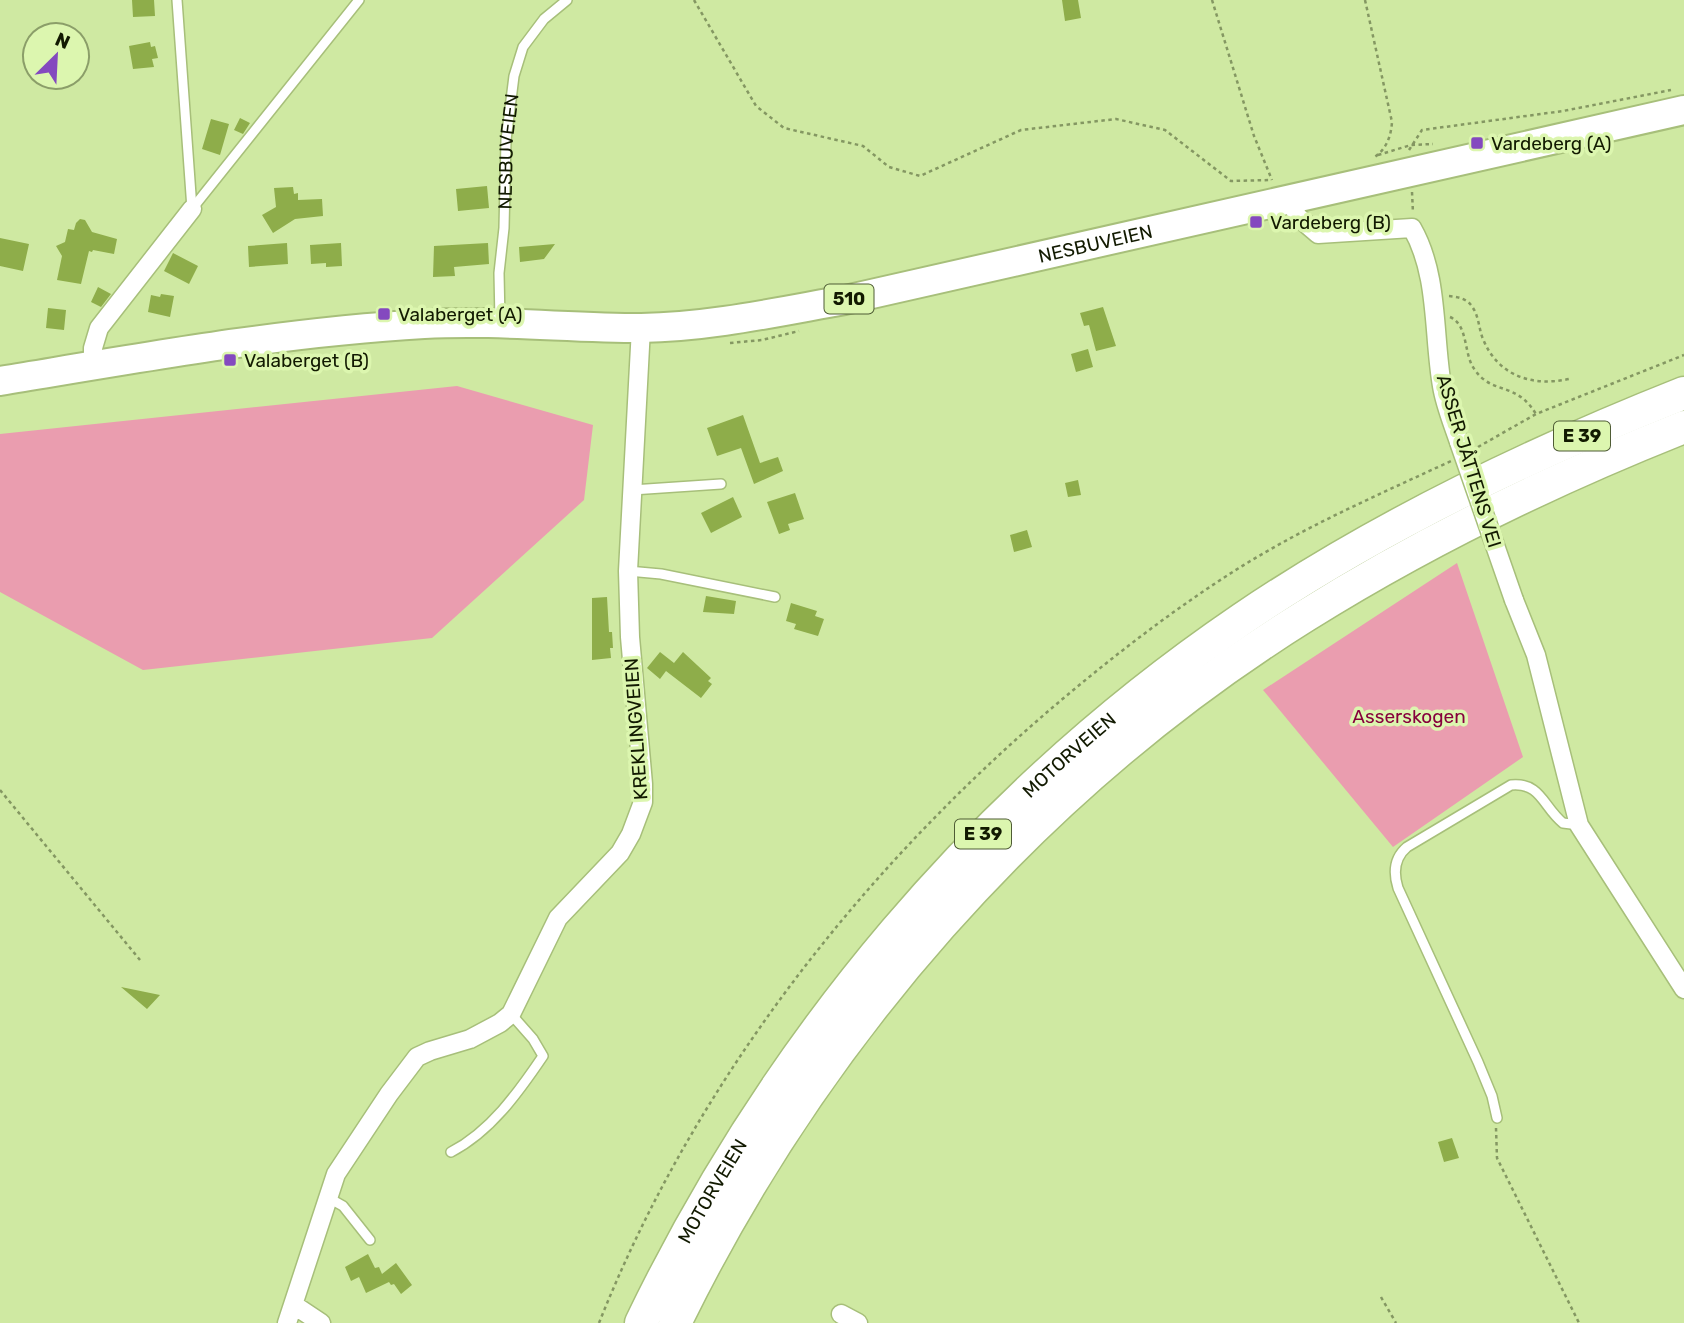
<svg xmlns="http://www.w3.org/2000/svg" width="1684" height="1323" font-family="Rubik,sans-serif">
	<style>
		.green { fill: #ea9daf }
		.building { fill: #8ead4a }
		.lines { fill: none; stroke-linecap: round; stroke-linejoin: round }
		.lane-casing { stroke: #a7bf7a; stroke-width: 12 }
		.street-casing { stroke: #a7bf7a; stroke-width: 21 }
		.primary-casing { stroke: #a7bf7a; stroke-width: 32 }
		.highway-casing { stroke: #a7bf7a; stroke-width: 35 }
		.path { stroke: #849762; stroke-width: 2.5; stroke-dasharray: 3.5 3.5; stroke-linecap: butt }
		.lane { stroke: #fff; stroke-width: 9 }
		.street { stroke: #fff; stroke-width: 18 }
		.primary { stroke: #fff; stroke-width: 28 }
		.highway { stroke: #fff; stroke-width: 32 }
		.street-bridge-casing { stroke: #a7bf7a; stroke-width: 21; stroke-linecap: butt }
		.street-bridge { stroke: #fff; stroke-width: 18 }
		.poi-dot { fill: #8449bf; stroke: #dcf6af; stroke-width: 2.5 }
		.labels { text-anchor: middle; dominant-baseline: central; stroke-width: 7; stroke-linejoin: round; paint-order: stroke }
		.shield { fill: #dcf6af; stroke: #4f5c35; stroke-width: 2 }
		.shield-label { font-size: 18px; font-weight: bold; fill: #121a01 }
		.poi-label { font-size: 19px; fill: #121a01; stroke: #dcf6af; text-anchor: start }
		.street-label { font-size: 19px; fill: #121a01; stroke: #dcf6af }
		.park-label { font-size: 19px; fill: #86003c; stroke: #dcf6af }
	</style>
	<rect width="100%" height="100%" fill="#cfe9a2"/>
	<path class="green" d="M457 386 593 425 584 500 432 638 143 670 0 592V434Z
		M1457 563 1523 757 1393 847 1263 690Z"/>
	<path class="building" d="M132 0H154L155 16 133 17Z
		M1062 0H1078L1081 18 1065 21Z
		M150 42 151 47 155 46 158 58 152 59 154 67 133 69 129 46Z
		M240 118 250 123 243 134 234 130Z
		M211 119 229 124 220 155 202 149Z
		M487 186 489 208 458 211 456 189Z
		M293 187 294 194 298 193V200L322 199 323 216 295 219 273 233 262 215 276 207 274 188Z
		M80 219 85 220 92 232 117 239 114 254 93 250 92 252 89 251 81 284 57 280 62 256 56 246 65 242 68 229 74 230 76 223Z
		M0 238 29 244 23 271 0 266Z
		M287 243 288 264 249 267 248 246Z
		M341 243 342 266 326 267V263L311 264 310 245Z
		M488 243 489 264 454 267 455 276 433 277 434 246Z
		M555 244 544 259 520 262 519 247Z
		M173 253 198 266 189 284 164 271Z
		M98 287 111 294 101 307 91 302Z
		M161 294 174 296 170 317 148 312 151 295 160 297Z
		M1103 307 1116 346 1096 351 1089 325 1084 326 1080 313Z
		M48 308 66 310 64 330 46 328Z
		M1088 349 1093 367 1076 372 1071 354Z
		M743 415 760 463 778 457 783 471 754 484 741 448 717 456 707 428Z
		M1078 480 1081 495 1068 497 1065 483Z
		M795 493 804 519 788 524 790 530 779 534 767 502Z
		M733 497 742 517 711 533 701 513Z
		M1027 530 1032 547 1014 552 1010 535Z
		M706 596 736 601 734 614 703 612Z
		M607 597 609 632H612L613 648H610L611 658 592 660V598Z
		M791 603 817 611 815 616 824 619 818 636 794 629 796 624 786 621Z
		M660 652 674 663 683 652 711 678 708 681 712 684 701 698 666 671 660 679 647 668Z
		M121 987 160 995 147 1009Z
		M1452 1138 1459 1158 1444 1162 1438 1142Z
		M368 1254 375 1268 379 1267 382 1274 396 1263 412 1285 401 1294 394 1284 391 1285 389 1282 366 1293 359 1277 351 1281 345 1267Z"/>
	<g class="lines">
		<defs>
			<g id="lane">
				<path d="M177 0 192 209"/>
				<path d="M192 209 359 0"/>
				<path id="s1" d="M500 321 499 273 504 228 506 140 514 76 523 47 544 19 567 0"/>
				<path d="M632 490 721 484"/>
				<path d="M628 571 661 574 775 597"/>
				<path d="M1497 1118 1492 1096 1478 1062 1398 888C1393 872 1394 858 1407 847L1511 785C1541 782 1543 807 1563 823L1579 825"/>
				<path d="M451 1152C490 1132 518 1093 543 1056L533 1039 511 1014"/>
				<path d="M327 1197 343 1206 370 1240"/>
			</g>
			<path id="street" d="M1292 200 1297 216 1318 234 1412 228C1439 275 1433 334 1442 386 1445 405 1453 424 1459 442
				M93 366V348L99 328 192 209
				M1514 600 1536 655 1579 825 1684 989
				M294 1305 321 1323
				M841 1314 858 1323
				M287 1323 336 1174 389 1094 417 1057 430 1051 470 1039 500 1023 511 1014 558 918 620 853 631 834 643 802V784L630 637 628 571 641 328"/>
			<g id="primary">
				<path id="s2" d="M0 381C140 358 282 332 424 324 496 320 568 328 641 328 710 327 777 312 845 300L1684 110"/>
			</g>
			<g id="highway">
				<path id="s3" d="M641 1323C777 1041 982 796 1242 619 1379 526 1530 454 1684 393"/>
				<path d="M675 1323C815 1036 1034 785 1305 616 1425 541 1553 479 1684 427"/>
			</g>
		</defs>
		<use href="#lane" class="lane-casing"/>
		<use href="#street" class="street-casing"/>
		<use href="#primary" class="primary-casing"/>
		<use href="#highway" class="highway-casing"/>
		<path class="path" d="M694 0 756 106 784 128 863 146 889 167 920 176 1021 130 1116 119 1165 130 1231 181 1271 180
			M1212 0 1254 136 1272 180
			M1365 0 1392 122C1391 137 1386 150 1373 158
			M1409 150 1422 130 1563 111 1671 90
			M1378 155 1411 145 1433 144
			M1412 192 1413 213
			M1449 296C1459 297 1468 299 1473 308 1479 317 1479 330 1483 339 1498 376 1532 387 1569 379
			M1450 317C1469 325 1463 355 1475 370 1492 395 1516 381 1536 414
			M730 343 762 340 799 331
			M1478 447 1536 414 1684 355
			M0 790 140 960
			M1496 1128 1497 1158 1579 1323
			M1381 1297 1396 1323
			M599 1323C699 1072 875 852 1083 682 1133 641 1185 602 1239 568 1308 525 1378 495 1451 461"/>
		<use href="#lane" class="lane"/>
		<use href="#street" class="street"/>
		<use href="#primary" class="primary"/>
		<use href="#highway" class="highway"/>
		<defs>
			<path id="street-bridge" d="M1459 442 1514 600"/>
		</defs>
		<use href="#street-bridge" class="street-bridge-casing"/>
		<use href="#street-bridge" class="street-bridge"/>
	</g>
	<g class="poi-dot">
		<rect x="1470" y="136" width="14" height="14" rx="3.5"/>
		<rect x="1249" y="215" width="14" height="14" rx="3.5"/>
		<rect x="377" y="307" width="14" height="14" rx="3.5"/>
		<rect x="223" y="353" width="14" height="14" rx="3.5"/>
	</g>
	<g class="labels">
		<g class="shield">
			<rect x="824.5" y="284.5" width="49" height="29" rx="5"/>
			<rect x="1554" y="421.5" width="56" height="29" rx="5"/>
			<rect x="955" y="819.5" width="56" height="29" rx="5"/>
		</g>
		<g class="shield-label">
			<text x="849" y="299">510</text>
			<text x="1582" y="436">E 39</text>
			<text x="983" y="834">E 39</text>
		</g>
		<g class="poi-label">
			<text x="1491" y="143">Vardeberg (A)</text>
			<text x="1270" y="222">Vardeberg (B)</text>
			<text x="398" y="314">Valaberget (A)</text>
			<text x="244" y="360">Valaberget (B)</text>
		</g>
		<g class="street-label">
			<text stroke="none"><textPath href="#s1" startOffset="170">NESBUVEIEN</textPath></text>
			<text stroke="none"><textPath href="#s2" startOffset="1108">NESBUVEIEN</textPath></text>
			<text transform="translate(1469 461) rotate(73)">ASSER JÅTTENS VEI</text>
			<text transform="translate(636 729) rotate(-94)">KREKLINGVEIEN</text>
			<text stroke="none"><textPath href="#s3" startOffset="716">MOTORVEIEN</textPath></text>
			<text stroke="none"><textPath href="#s3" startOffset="150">MOTORVEIEN</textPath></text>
		</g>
		<g class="park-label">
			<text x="1409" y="716">Asserskogen</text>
		</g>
	</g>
	<g transform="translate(56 56) rotate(24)"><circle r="33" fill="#dcf6af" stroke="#8b9e69" stroke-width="2"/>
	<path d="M0-5L12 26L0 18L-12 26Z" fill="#8449bf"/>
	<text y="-10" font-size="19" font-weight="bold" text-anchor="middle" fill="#121a01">N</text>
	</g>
</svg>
